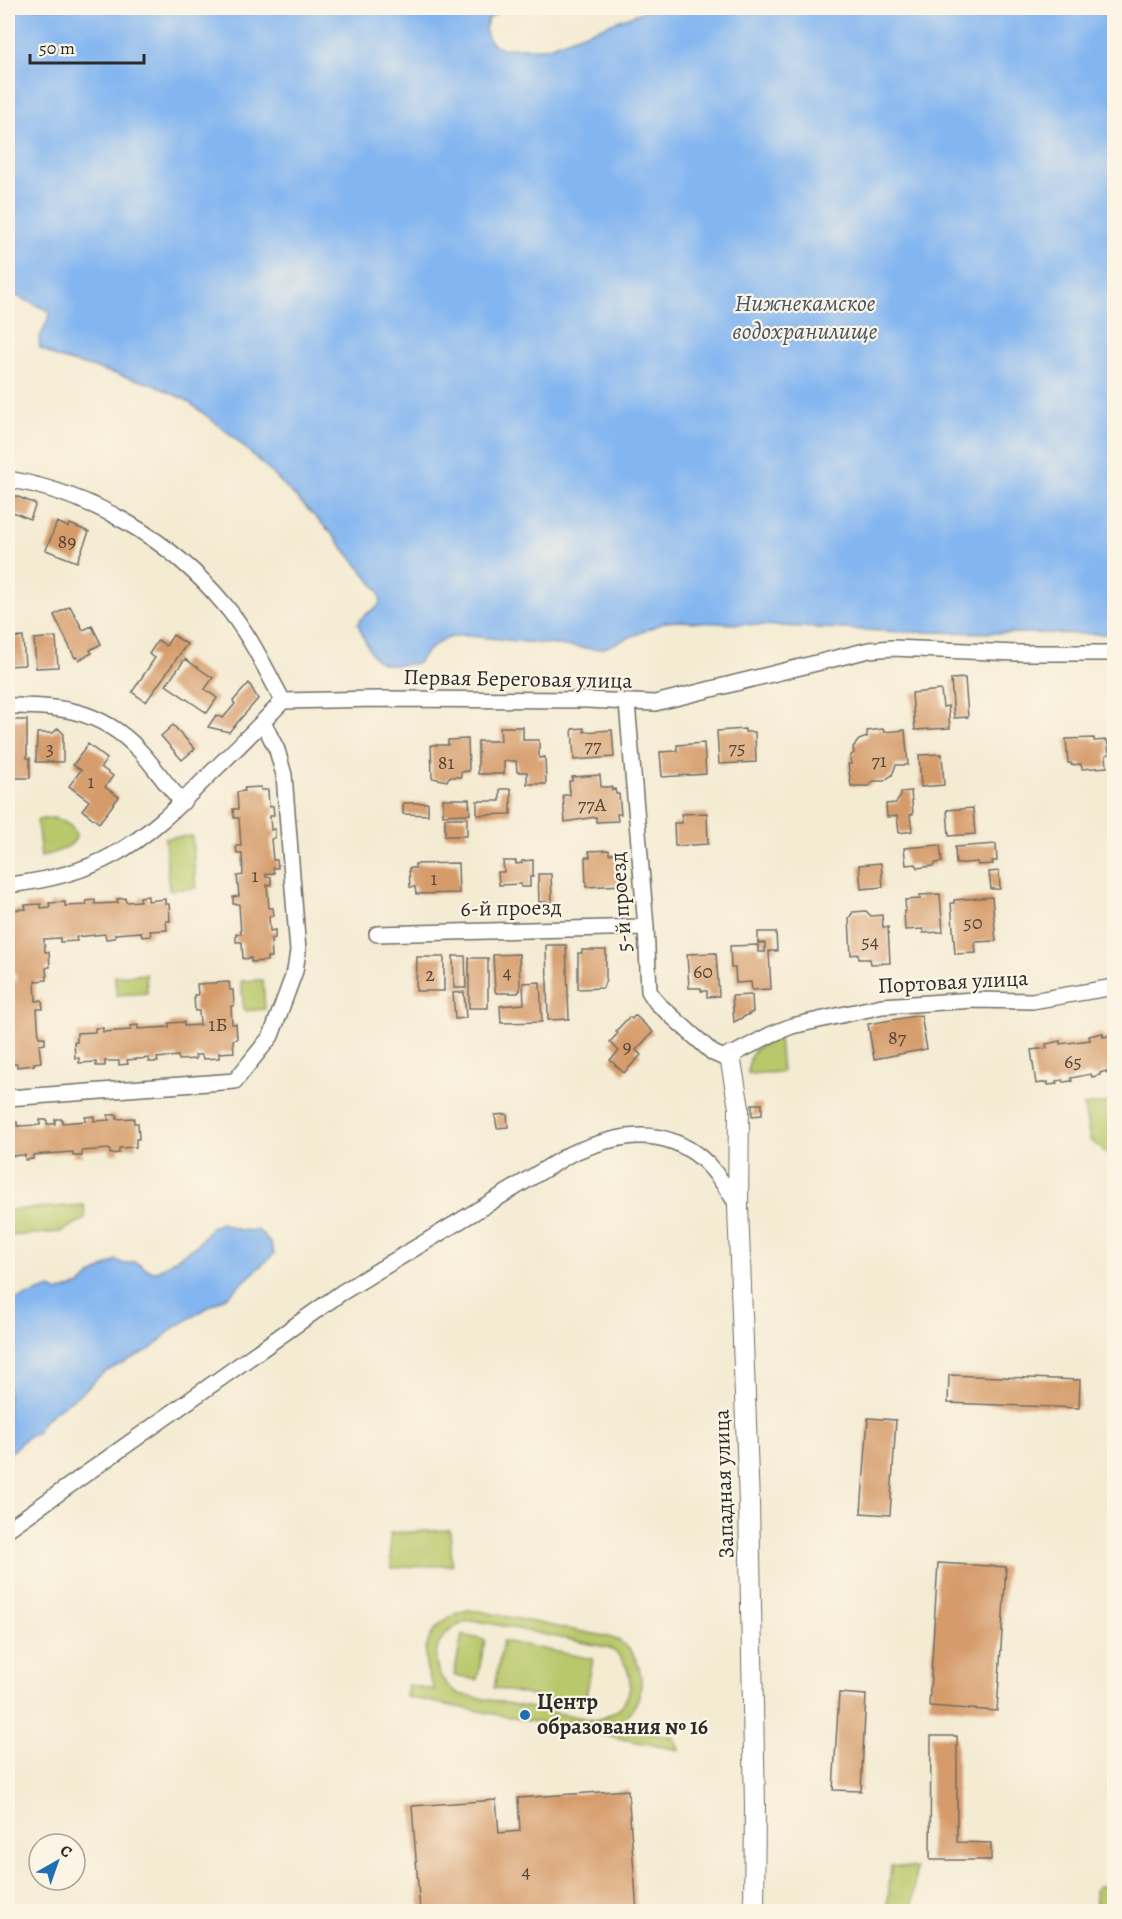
<svg xmlns="http://www.w3.org/2000/svg" width="1122" height="1919" font-family="Alegreya,serif">
	<style>
		.green { fill: #b8c86a; stroke: #727a4a; stroke-width: 1.5; fill-rule: evenodd }
		.water { fill: #83b5f0; stroke: #57708e; stroke-width: 1.5 }
		.building { fill: #d59b6a }
		.lines { fill: none; stroke-linecap: round; stroke-linejoin: round }
		.minor-casing { stroke: #716e66; stroke-width: 18 }
		.tertiary-casing { stroke: #716e66; stroke-width: 22 }
		.minor { stroke: #fff; stroke-width: 15 }
		.tertiary { stroke: #fff; stroke-width: 20 }
		.poi-dot { fill: #1f6fb2; stroke: #fcf5e5; stroke-width: 2 }
		.labels { text-anchor: middle; dominant-baseline: central; stroke-width: 4.5; stroke-linejoin: round; paint-order: stroke }
		.number-label { font-size: 20px; fill: #56473b }
		.street-label { font-size: 22px; fill: #2b2b2b; stroke: #fcf5e5 }
		.poi-label { font-size: 22px; font-weight: bold; fill: #2b2b2b; stroke: #fcf5e5; text-anchor: start }
		.water-label { font-size: 24px; font-style: italic; fill: #455466; stroke: #fcf5e5 }
	</style>
	<rect width="100%" height="100%" fill="#fcf5e5"/>
	<filter id="ink" filterUnits="userSpaceOnUse"><feTurbulence type="fractalNoise" baseFrequency=".0167" numOctaves="2"/><feDisplacementMap in="SourceGraphic" scale="12" xChannelSelector="R" yChannelSelector="G"/><feConvolveMatrix kernelMatrix="1 2 1 2 8 2 1 2 1" color-interpolation-filters="sRGB"/></filter>
	<filter id="wash" filterUnits="userSpaceOnUse"><feTurbulence type="fractalNoise" baseFrequency=".008" numOctaves="4" result="noise"/><feDisplacementMap in="SourceGraphic" scale="24" xChannelSelector="R" yChannelSelector="G"/><feGaussianBlur stdDeviation="1.35" result="paint"/><feColorMatrix in="noise" values="0 0 0 0 0 0 0 0 0 0 0 0 0 0 0 0 0 1.4 0 .05"/><feComposite in="paint" operator="in"/></filter>
	<g filter="url(#wash)">
		<rect width="100%" height="100%" fill="#f4ebd3"/>
		<path class="green" d="M53 818C61 820 69 823 74 830 84 846 51 853 41 857L37 820Z
			M192 836 196 888 169 890 165 838Z
			M146 974 147 993 116 995 115 976Z
			M263 980 265 1009 244 1011 241 981Z
			M779 1038 782 1072 748 1074C748 1049 758 1046 779 1038Z
			M1109 1102 1114 1135V1159L1090 1140 1084 1106Z
			M84 1205 85 1219 60 1232 8 1236V1210Z
			M450 1530 452 1565 391 1568 390 1533Z
			M468 1610 479 1611C514 1618 549 1625 583 1632 594 1634 609 1635 619 1641 633 1649 642 1667 641 1684 640 1702 631 1714 617 1725L674 1737 679 1750 406 1697 408 1685 435 1690C415 1654 427 1621 468 1610ZM469 1621H479L610 1648C643 1672 634 1713 594 1720L459 1694C424 1673 430 1632 469 1621Z
			M462 1635 485 1640 477 1680 454 1675Z
			M503 1641 593 1659 584 1706 494 1688Z
			M891 1866 916 1868 912 1911H887Z
			M1098 1886 1114 1887V1911H1109L1103 1906 1096 1904 1095 1889Z"/>
		<path class="water" d="M8 8H503L488 20 485 29 489 40 495 46 504 48H546L652 8H1114V634L904 632 676 621 666 622 604 648 594 649 460 635C441 639 429 646 418 663 374 669 375 664 358 624 365 606 389 613 377 589L331 533 274 475 231 435 186 400 152 384 58 358 40 348 39 340 51 312 8 292Z
			M221 1223C234 1229 244 1232 258 1230L271 1244 274 1254 229 1295 172 1329 151 1349 103 1373 84 1391 54 1412 42 1423 35 1434C18 1439 21 1448 8 1454V1302L51 1288 58 1292 80 1285 92 1275 116 1260 124 1264 135 1262 153 1272 159 1270 197 1245 211 1227Z"/>
		<g id="blocks">
			<path class="building" d="M13 495 36 504 30 519 8 510Z
				M57 522 68 527 70 524 89 532 77 562 46 550Z
				M70 606 83 630 92 626 101 644 90 650 92 653 79 660 77 657 75 658 54 615Z
				M173 635 187 644 146 702 132 692 155 658 149 654 158 640 166 646Z
				M23 637 25 665 8 666V638Z
				M56 637 58 667 36 668 34 639Z
				M185 659 213 678 205 689 217 698 207 713 166 685Z
				M965 678 968 717 954 718 951 679Z
				M249 683 258 699 229 732 208 727 216 715 223 718 235 704 233 701Z
				M941 690 943 707 948 706 950 728 915 730 912 693Z
				M10 720H27V758H30V778H10Z
				M173 725 195 749 182 760 161 736Z
				M500 727H523V740H539V758L545 757 546 784H527V772H517L516 761H504V774H478V741H501Z
				M58 728 63 733V762H36L37 733H53Z
				M584 728V732L612 730 614 757 574 760 572 729Z
				M745 729V732H755L756 762 719 764 717 731Z
				M883 729 884 732 905 730 908 765H896L892 775 884 781H874L869 786H851L848 764H851L850 756 854 753 853 747 859 740 867 737V731Z
				M1094 738V741L1107 740 1109 754 1106 755 1107 767 1082 769 1081 764 1071 765V763H1068L1066 739Z
				M468 739 469 771 461 772V777H449L447 781 432 778 431 745H448V740Z
				M704 743 706 774 662 777 660 752 677 751V745Z
				M88 744 107 759 101 767 113 776 105 787 119 797 99 823 82 810 89 801 69 786 81 770 73 765Z
				M942 754 944 785 921 787 919 755Z
				M600 775 601 787H612V790L615 789 616 794H619L621 814H617L618 821 596 822V817L565 822 563 795H570L569 781H572V777Z
				M261 787V790H268L269 807 273 806 274 815 270 816 271 830 275 829V838L271 839 273 860H277L278 868H273L274 873 266 874V877H271V885H267L269 908H273L274 916H269L270 931 275 930V938L271 939 272 957H267V961L251 962V958L243 959 242 942H236V934H241L239 904H233V897L239 896 237 876 243 875 242 854H237L236 846H241L239 818H234L233 809H238L237 792 245 791 244 788Z
				M500 789H511V814L477 815V801H500Z
				M911 791 913 814 910 815 912 831 899 833 897 816 887 817 886 804 896 803 901 796V792Z
				M443 799H469L470 814 443 815Z
				M403 803H428V815L403 814Z
				M973 808 975 834 949 836 947 810Z
				M707 813 708 844 675 846 674 823H682L681 814Z
				M445 818H467V836H445Z
				M996 844 997 861H992L993 864 978 865 977 862 956 864 955 847Z
				M940 845 942 862 936 863 933 866 917 868 916 864 906 865 904 848Z
				M609 850V854L622 853 624 885 586 887 585 857H590L589 851Z
				M533 860V877H530V887H521V884L499 885 498 872H504L503 861H516V864L522 863V861Z
				M458 863 459 893 416 894 415 887H410L409 868H415V864Z
				M881 863 883 887 861 889 859 865Z
				M999 871 1000 889H991L989 872Z
				M538 874H551L552 902H539Z
				M940 894 943 932 923 933V929L905 930 904 911H906L905 900 920 899V895Z
				M148 896V901L165 899V904H169L170 921H166L167 930 150 931 151 936 142 937 141 932 115 934V938L106 939 105 934 76 937 77 941 60 942V938L44 939 45 952H49L50 967 46 968 47 980 35 981 36 1001 42 1000 43 1009H37L39 1037H45V1044L39 1045 41 1062 34 1063V1065L17 1067V1064H12L10 1047H8V1038H10L8 1025V983L16 982 15 973H10L9 956H14L13 938H8V923L11 922 10 910 26 909 25 905 41 904V908L50 907 49 903 65 902V906L87 905 86 901 95 900V904L118 903 117 899 125 898 126 902 140 901V897Z
				M992 897 996 941 975 942 976 953 955 954 951 903H954V900Z
				M866 911 871 916 882 915 883 927H888L890 963 871 964 870 959H859L858 954 851 955 849 918 853 912Z
				M758 932H776L777 951H769L771 989 752 990 751 982 736 983 735 968H731L730 946 758 945V952H765V943H758Z
				M546 945H566L569 1019 548 1020Z
				M582 950H606V979L603 988 578 989V953H582Z
				M716 953 719 996 707 997V991H701V988H689L687 954Z
				M519 954 520 990 518 993H496L495 990 493 955Z
				M453 956H465L466 988H454Z
				M417 957H444V991H416Z
				M469 958H488V1008H469Z
				M229 982 230 990H233L234 1006H231L232 1024H236L237 1039 233 1040 234 1052 219 1053V1058L203 1059 202 1055H195L196 1059 179 1060 178 1056 157 1058 158 1062H149V1058L127 1060 128 1064 119 1065V1061H105V1066H96V1062L79 1063V1058H75L74 1042H77V1033L95 1032V1028H103V1032L131 1030V1026L138 1025V1029L169 1027V1023L184 1022V1026L200 1025 199 1011H195L194 995H198L197 984Z
				M540 982 542 1022 501 1023 500 1006 524 1004 523 983Z
				M464 992 466 1018 455 1019 453 993Z
				M752 995 753 1012 734 1022 732 996Z
				M635 1015 653 1032 636 1050 641 1055 624 1073 610 1060 619 1051 610 1042 618 1033 616 1031 629 1017 632 1019Z
				M921 1015 927 1049 874 1059 868 1024Z
				M1103 1033V1037L1114 1035V1073L1107 1074 1106 1071 1100 1073V1075L1092 1077 1091 1074 1071 1078 1072 1081 1063 1082V1080L1056 1081 1057 1084 1048 1085V1082L1036 1084 1031 1050 1047 1048 1046 1044 1060 1041V1044L1090 1040 1089 1036Z
				M752 1104H762V1115L752 1116Z
				M507 1114 508 1127 497 1128 495 1115Z
				M108 1115H117V1119L134 1118V1123H138L139 1139H136V1147L119 1148V1153L110 1154V1149L82 1151V1156H73V1152L33 1155V1159L25 1160V1155L8 1156V1127H10V1122H17V1126L40 1125V1120H47V1124H55V1119H62V1123L86 1121 85 1117 94 1116V1121L109 1120Z
				M949 1375 1080 1380 1079 1408 948 1403Z
				M868 1418 896 1420 890 1515 861 1513Z
				M938 1563 1006 1567 997 1711 929 1706Z
				M839 1693 866 1695 861 1791 833 1790Z
				M931 1736H957V1842L991 1843V1860H930Z
				M628 1790 637 1912H607V1909L569 1912H420L412 1806 496 1800 499 1833 520 1831 518 1798Z"/>
		</g>
	</g>
	<g filter="url(#ink)">
		<use href="#blocks" fill-opacity="0" stroke="#716e66" stroke-width="1.5"/>
		<g class="lines">
			<defs>
				<path id="minor" d="M8 479C92 494 169 538 224 604 249 633 265 668 283 701
					M283 701 377 699 586 700 655 703 869 650 892 648 1017 653H1114
					M627 703 646 927 649 991 657 1003 713 1053 722 1057 730 1056 772 1034 792 1026 882 1006 974 1000 1032 1001 1114 987
					M8 706C58 705 101 710 138 749 154 765 165 785 183 802
					M8 885C44 881 81 873 113 855 149 836 179 805 208 776 233 752 258 727 283 701
					M377 934 646 927
					M8 1098 235 1081 271 1036 295 971 298 951 284 775 277 750 263 722
					M8 1529 341 1293 570 1154C615 1135 660 1124 701 1158 716 1171 727 1189 738 1206"/>
				<path id="tertiary" d="M730 1056 739 1108 738 1206 749 1504 755 1806 754 1912"/>
			</defs>
			<use href="#minor" class="minor-casing"/>
			<use href="#tertiary" class="tertiary-casing"/>
			<use href="#minor" class="minor"/>
			<use href="#tertiary" class="tertiary"/>
		</g>
	</g>
	<circle class="poi-dot" cx="525" cy="1715" r="6"/>
	<g class="labels">
		<g class="number-label">
			<text x="67" y="541">89</text>
			<text x="593" y="745">77</text>
			<text x="737" y="747">75</text>
			<text x="50" y="748">3</text>
			<text x="879" y="760">71</text>
			<text x="446" y="762">81</text>
			<text x="91" y="781">1</text>
			<text x="592" y="804">77А</text>
			<text x="255" y="875">1</text>
			<text x="434" y="878">1</text>
			<text x="973" y="922">50</text>
			<text x="870" y="941">54</text>
			<text x="703" y="971">60</text>
			<text x="507" y="972">4</text>
			<text x="430" y="974">2</text>
			<text x="218" y="1024">1Б</text>
			<text x="897" y="1037">87</text>
			<text x="627" y="1046">9</text>
			<text x="1073" y="1061">65</text>
			<text x="526" y="1871">4</text>
		</g>
		<g class="street-label">
			<text transform="translate(518 679) rotate(1)">Первая Береговая улица</text>
			<text transform="translate(621 902) rotate(-94)">5-й проезд</text>
			<text transform="translate(511 908) rotate(-1)">6-й проезд</text>
			<text transform="translate(953 982) rotate(-3)">Портовая улица</text>
			<text transform="translate(724 1484) rotate(-92)">Западная улица</text>
		</g>
		<g class="poi-label">
			<text x="537" y="1702">Центр<tspan x="537" dy="25">образования № 16</tspan></text>
		</g>
		<g class="water-label">
			<text x="805" y="303">Нижнекамское<tspan x="805" dy="28">водохранилище</tspan></text>
		</g>
	</g>
	<rect width="1122" height="1919" fill="none" stroke="#fcf5e5" stroke-width="30"/>
	<g transform="translate(57 1862) rotate(40)"><circle r="28" fill="#fcf5e5" stroke="#a8a49b" stroke-width="1.5"/>
	<path d="M0-4.5L10 22L0 15L-10 22Z" fill="#1f6fb2"/>
	<text y="-9" font-size="16" font-weight="bold" text-anchor="middle" fill="#2b2b2b">С</text>
	</g>
	<path d="M30 54v9h114v-9" fill="none" stroke="#2b2b2b" stroke-width="3"/>
	<text x="39" y="54" font-size="18" fill="#2b2b2b" stroke="#fcf5e5" stroke-width="4.5" paint-order="stroke">50 m</text>
</svg>
